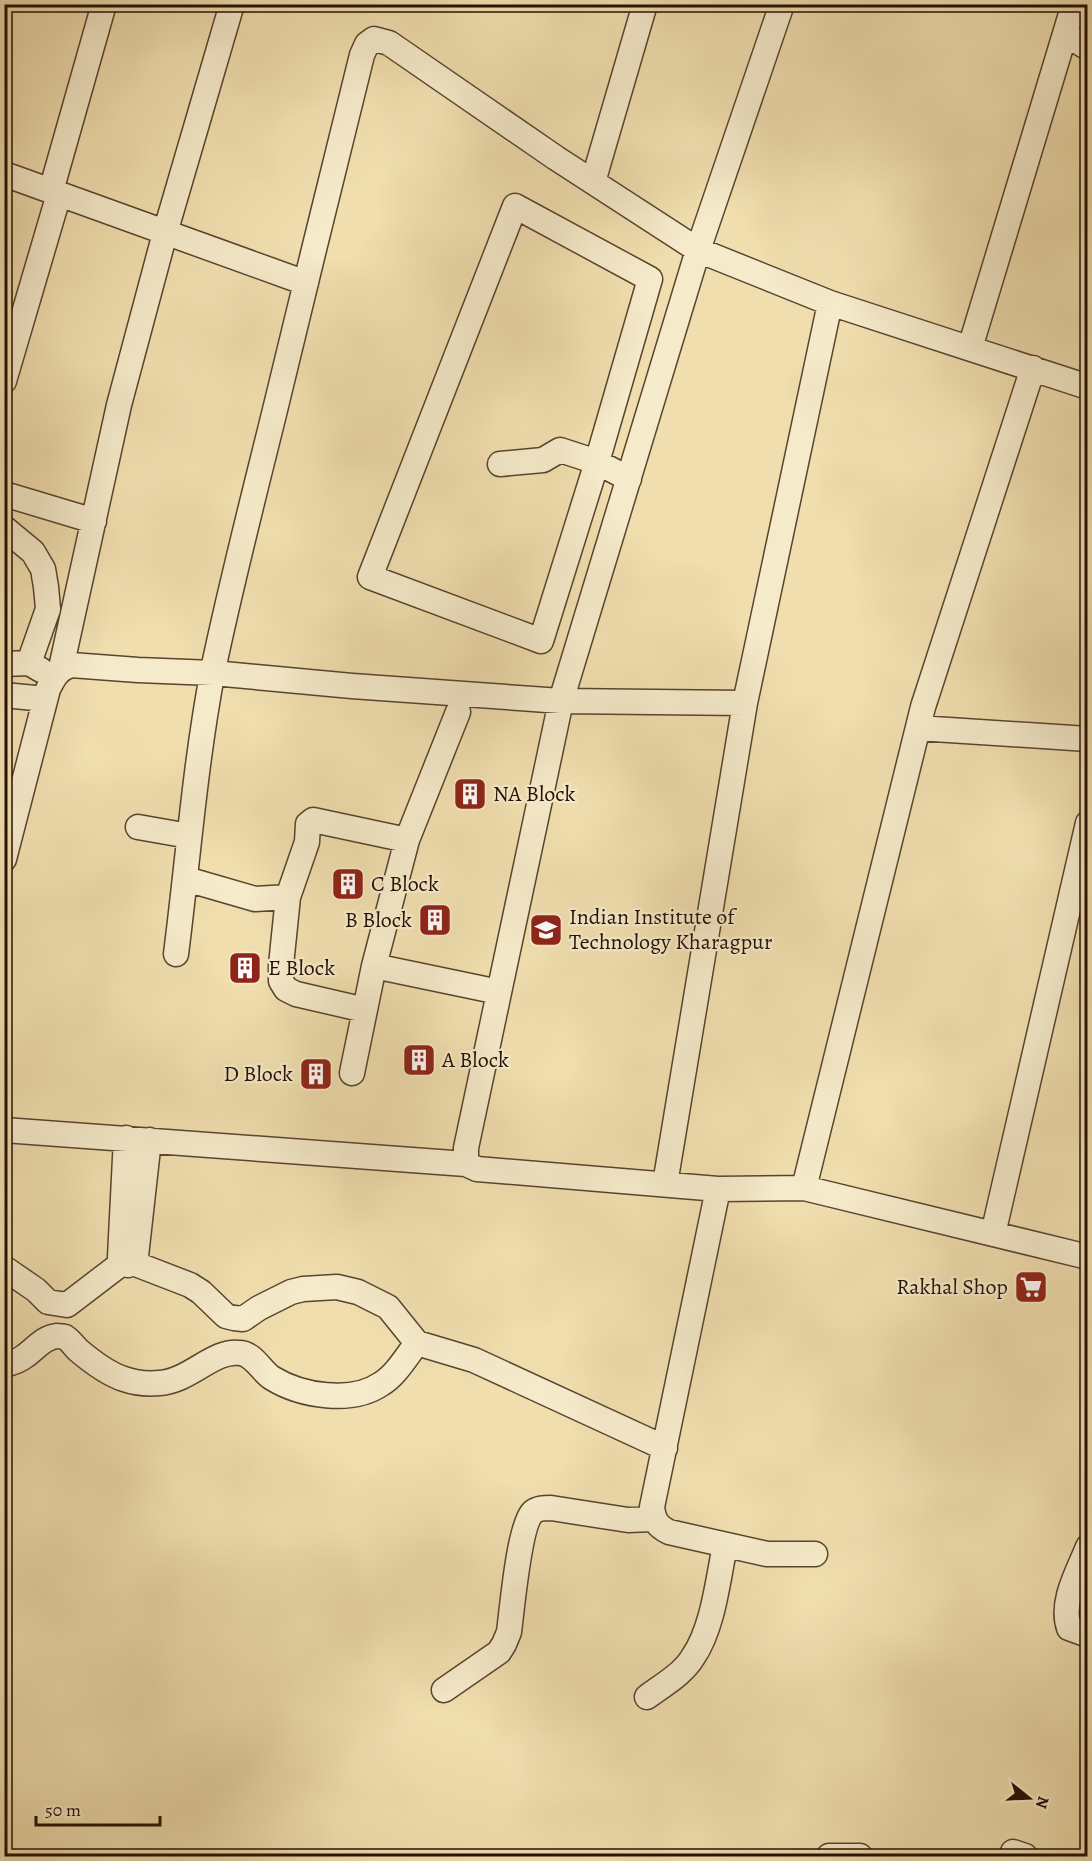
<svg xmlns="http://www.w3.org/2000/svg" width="1092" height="1861" font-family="Alegreya,serif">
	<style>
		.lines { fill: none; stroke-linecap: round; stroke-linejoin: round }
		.minor-casing { stroke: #58442f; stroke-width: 27 }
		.minor { stroke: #f5eaca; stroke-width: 24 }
		.labels { text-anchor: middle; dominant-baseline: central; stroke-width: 4.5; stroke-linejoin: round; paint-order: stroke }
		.poi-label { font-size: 22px; fill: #251005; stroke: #f5eaca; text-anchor: start }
	</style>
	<rect width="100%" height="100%" fill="#f0deae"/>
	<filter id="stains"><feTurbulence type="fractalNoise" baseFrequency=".00333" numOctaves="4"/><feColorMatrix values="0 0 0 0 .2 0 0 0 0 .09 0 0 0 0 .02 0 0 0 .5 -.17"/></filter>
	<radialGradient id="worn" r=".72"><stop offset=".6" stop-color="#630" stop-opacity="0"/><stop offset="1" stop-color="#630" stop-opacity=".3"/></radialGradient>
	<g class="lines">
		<defs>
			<path id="minor" d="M782 4 698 250 561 701 466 1148V1164L477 1169 718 1189 804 1188 1088 1257
				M1065 34 1088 48
				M4 174 306 283
				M593 182 645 4
				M51 191 104 4
				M515 206 650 279 597 462 541 641 370 577Z
				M970 348 1074 4
				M4 381 59 194
				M500 464 543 460 560 450 597 462 629 479
				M4 494 94 521
				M4 528 33 552 43 569 46 587 48 609 29 663
				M4 664 29 663 41 670
				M61 668 119 405 165 233 232 4
				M4 695 45 699
				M918 728 1088 739
				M138 827 189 836
				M4 859 48 689C54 677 58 669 71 665L138 670 213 673 352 686 561 701 745 703
				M186 879 255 899 288 897
				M176 954C188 860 195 764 213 670 231 584 253 499 274 414 303 294 332 175 362 55L367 44 374 39 389 43 556 158 698 250 830 303
				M374 966 499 992
				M365 1010 296 994 286 989 281 981V965L288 897 307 842 308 824 313 820 407 840
				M352 1073 374 966 407 840 458 712
				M4 1130 466 1164
				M126 1138 120 1257 122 1263 128 1265 133 1263 136 1256 149 1140
				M665 1184 745 703 830 303 1088 387
				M804 1188 923 707 1033 368
				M718 1189 652 1507C654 1521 657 1526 669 1532L767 1554H815
				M993 1234 1088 823
				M133 1263 190 1285 201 1292 226 1316 234 1318 243 1319 259 1308 291 1292 303 1289 337 1287 358 1292 388 1307 417 1343 474 1360 665 1448
				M4 1268 36 1290 48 1302 67 1305 122 1263
				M4 1365C12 1363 19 1361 25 1356 35 1349 43 1338 56 1336 59 1336 62 1336 65 1337 70 1340 74 1346 78 1350 91 1361 108 1374 124 1379 135 1383 149 1384 160 1383 190 1381 214 1349 240 1353 254 1354 261 1371 272 1378 301 1396 352 1404 381 1384 396 1375 406 1357 417 1343
				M1088 1547C1078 1572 1060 1602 1069 1628L1088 1635
				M444 1690 499 1652 504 1644 509 1632C512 1610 519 1525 533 1512 538 1508 544 1508 551 1508L628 1520 653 1519
				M647 1697C663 1685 683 1674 693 1657 713 1628 718 1580 725 1545
				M1013 1852 1025 1856
				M829 1856H860"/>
		</defs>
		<use href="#minor" class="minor-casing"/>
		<use href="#minor" class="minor"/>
	</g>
	<defs>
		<symbol id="building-square" viewBox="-11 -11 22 22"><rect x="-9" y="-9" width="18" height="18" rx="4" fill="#8f2418" stroke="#f5eaca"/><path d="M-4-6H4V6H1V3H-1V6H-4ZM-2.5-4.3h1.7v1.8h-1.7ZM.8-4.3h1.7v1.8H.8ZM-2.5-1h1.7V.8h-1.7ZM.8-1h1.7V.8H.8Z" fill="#fff"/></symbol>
		<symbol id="university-square" viewBox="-11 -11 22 22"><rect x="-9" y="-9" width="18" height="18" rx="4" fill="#8f2418" stroke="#f5eaca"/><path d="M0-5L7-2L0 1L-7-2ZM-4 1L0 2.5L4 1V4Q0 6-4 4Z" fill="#fff"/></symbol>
		<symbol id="supermarket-square" viewBox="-11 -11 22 22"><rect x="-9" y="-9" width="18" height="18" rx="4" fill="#8f2418" stroke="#f5eaca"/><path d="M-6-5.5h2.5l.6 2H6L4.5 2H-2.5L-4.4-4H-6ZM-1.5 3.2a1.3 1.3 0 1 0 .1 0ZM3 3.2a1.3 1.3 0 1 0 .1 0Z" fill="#fff"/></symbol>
	</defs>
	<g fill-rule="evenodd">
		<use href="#building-square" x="451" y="775" width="38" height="38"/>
		<use href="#building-square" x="329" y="865" width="38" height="38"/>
		<use href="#building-square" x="416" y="901" width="38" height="38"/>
		<use href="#university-square" x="527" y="911" width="38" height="38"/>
		<use href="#building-square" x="226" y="949" width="38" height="38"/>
		<use href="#building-square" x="400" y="1041" width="38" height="38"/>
		<use href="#building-square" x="297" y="1055" width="38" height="38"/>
		<use href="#supermarket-square" x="1012" y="1268" width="38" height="38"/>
	</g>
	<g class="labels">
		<g class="poi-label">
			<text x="493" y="794">NA Block</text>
			<text x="371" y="884">C Block</text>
			<text x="569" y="917">Indian Institute of<tspan x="569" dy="25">Technology Kharagpur</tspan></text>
			<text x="412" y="920" text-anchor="end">B Block</text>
			<text x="268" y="968">E Block</text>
			<text x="442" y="1060">A Block</text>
			<text x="293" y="1074" text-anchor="end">D Block</text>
			<text x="1008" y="1287" text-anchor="end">Rakhal Shop</text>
		</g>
	</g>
	<rect width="1092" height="1861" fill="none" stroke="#f0deae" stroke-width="24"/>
	<rect x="6" y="6" width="1080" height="1849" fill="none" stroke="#251005" stroke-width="3"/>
	<rect x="12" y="12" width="1068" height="1837" fill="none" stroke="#251005" stroke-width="1.5"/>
	<g transform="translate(1029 1798) rotate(108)" stroke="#f5eaca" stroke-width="4.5" paint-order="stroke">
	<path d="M0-4.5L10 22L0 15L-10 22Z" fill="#251005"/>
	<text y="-9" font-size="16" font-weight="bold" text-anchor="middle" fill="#251005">N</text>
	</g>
	<path d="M36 1816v9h124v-9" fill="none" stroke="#251005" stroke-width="3"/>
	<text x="45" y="1816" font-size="18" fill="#251005" stroke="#f5eaca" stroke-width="4.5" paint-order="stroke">50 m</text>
	<rect width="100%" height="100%" filter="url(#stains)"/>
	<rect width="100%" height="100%" fill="url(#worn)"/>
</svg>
